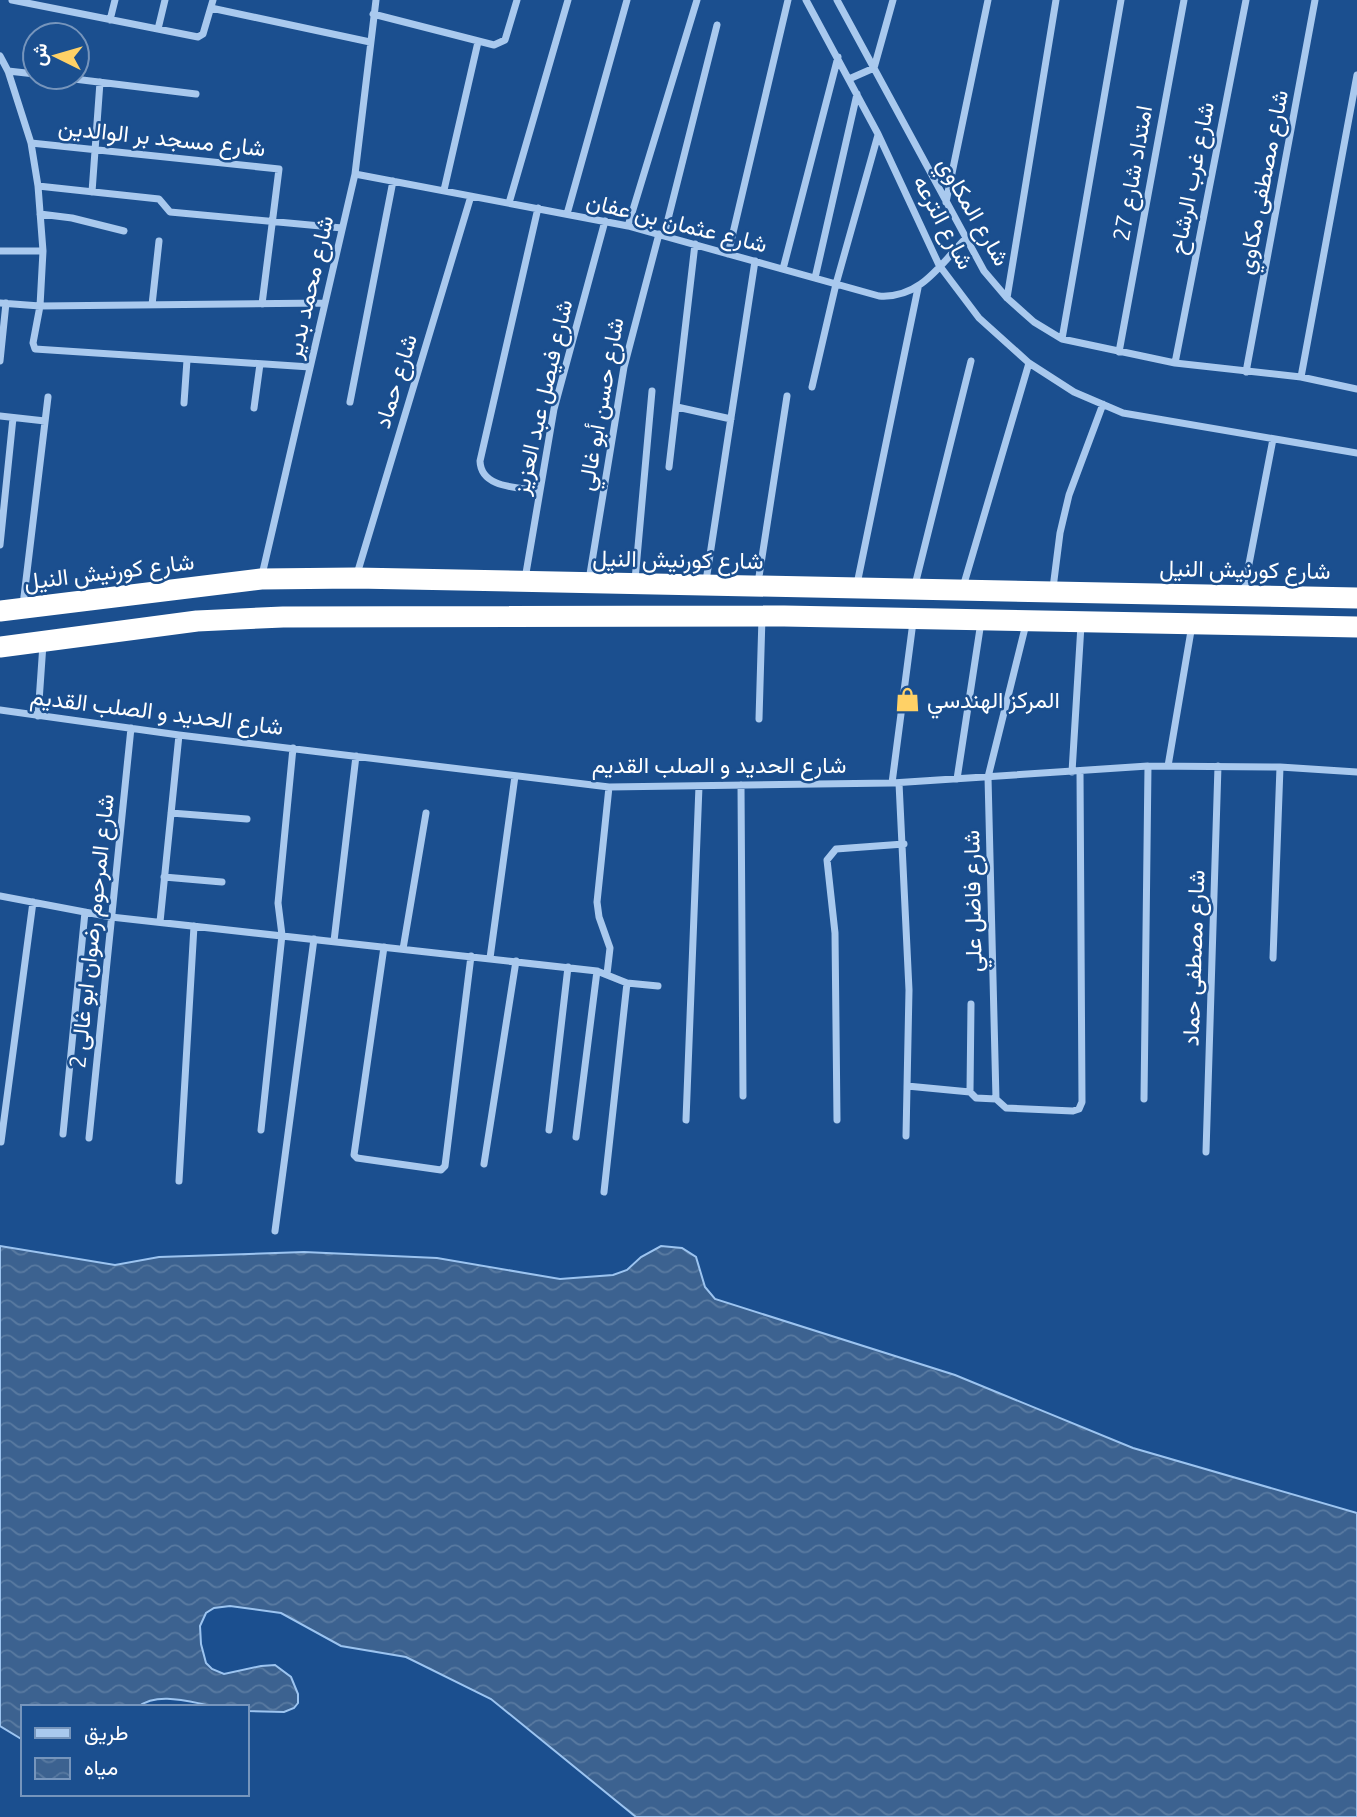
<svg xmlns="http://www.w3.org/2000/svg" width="1357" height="1817" font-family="Ubuntu,Vazirmatn,sans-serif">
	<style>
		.water { fill: url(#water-waves); stroke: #9cc4f0; stroke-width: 2 }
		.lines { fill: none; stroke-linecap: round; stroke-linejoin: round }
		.street { stroke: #a9c9ee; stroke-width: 7 }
		.highway { stroke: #fff; stroke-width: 21 }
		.labels { text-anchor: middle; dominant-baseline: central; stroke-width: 5; stroke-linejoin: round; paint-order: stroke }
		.street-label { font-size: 23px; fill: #fff; stroke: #1b4f8f }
		.poi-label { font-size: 23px; fill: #fff; stroke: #1b4f8f; text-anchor: start }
	</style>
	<defs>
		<pattern id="water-waves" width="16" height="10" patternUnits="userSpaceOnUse" patternTransform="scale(1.75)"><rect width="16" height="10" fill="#3c6290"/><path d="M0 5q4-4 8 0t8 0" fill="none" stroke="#597aa1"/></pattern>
	</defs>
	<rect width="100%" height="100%" fill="#1b4f8f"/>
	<path class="water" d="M0 1246 115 1265 159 1257 304 1252 437 1258 560 1279 613 1275 627 1270 641 1257 661 1246 682 1248 696 1257 705 1287 715 1299 955 1375 1133 1448 1357 1513V1817H636L491 1699 406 1657 341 1646 281 1613 230 1606 214 1608 206 1613 200 1626 201 1644 206 1663 212 1669 224 1674 261 1666 275 1665 291 1677 298 1694V1703L294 1708 284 1712 247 1711V1707C238 1707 228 1708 219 1707 195 1704 159 1690 138 1707H23V1740L0 1726Z"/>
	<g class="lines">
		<path class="street" d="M12 0 198 37 203 34 213 0
			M806 0 878 134 939 265 979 318 1029 363 1074 392 1123 413 1357 453
			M837 0 984 271 1007 298 1034 322 1062 339 1175 363 1301 377 1357 389
			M211 8 370 42
			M373 14 494 45 505 40 517 0
			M110 20 115 0
			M158 29 165 0
			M0 56 8 71 31 143 38 186 43 251 40 306 33 343 35 349 310 367
			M8 71 35 74
			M58 77 196 94
			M849 79 874 68 893 0
			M31 143 279 169 262 304
			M355 174 628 226 879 296C920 299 940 265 966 238
			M38 186 159 199 170 212 342 228
			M444 190 478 42
			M92 192 100 82
			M946 202 988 0
			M509 203 568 0
			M538 208 480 461C481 489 519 487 540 491
			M40 214 72 218 124 231
			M567 214 627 0
			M628 226 697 0
			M664 235 717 25
			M0 251H43
			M728 254 788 0
			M783 269 838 57
			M815 278 857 94
			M1007 298 1056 0
			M0 303 40 306 325 303
			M152 305 159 241
			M1062 339 1121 0
			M1119 352 1184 0
			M0 361 6 303
			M1175 363 1246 0
			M1246 372 1315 0
			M1301 377 1357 75
			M812 387 836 284 878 135
			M350 402 393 181
			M184 403 187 360
			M677 407 731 419
			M254 408 260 364
			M0 416 45 421
			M669 467 695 244
			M0 545 13 418
			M357 574 471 196
			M262 575 355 174 376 0
			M525 579 554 409 605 221
			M589 580 624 367 659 234
			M635 580 652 391
			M706 581 755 261
			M758 583 787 396
			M857 584 918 288
			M915 585 971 361
			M963 587 1029 363
			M1053 588 1060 533 1069 495 1103 404
			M1243 595 1273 439
			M23 605 48 397
			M1026 624 988 777 996 1099 1006 1108 1073 1111 1079 1109 1082 1102 1080 771
			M0 710 179 735 609 787 892 783 1148 766 1280 767 1357 772
			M38 716 43 644
			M759 719 762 617
			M1168 766 1192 625
			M1072 772 1081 625
			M957 779 981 622
			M892 783 913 622
			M899 783 909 990 906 1136
			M741 785 743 1096
			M171 813 247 819
			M164 877 222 882
			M0 896 111 917 597 971 627 983 658 986
			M160 922 179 735
			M334 941 356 756
			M384 947 354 1155 357 1158 441 1170 445 1166 471 956
			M403 949 426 813
			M490 958 515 776
			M1273 958 1280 767
			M607 974 610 948 599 917 597 902 609 787
			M971 1004 970 1092 976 1098 996 1099
			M907 1086 970 1092
			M1144 1099 1148 766
			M686 1120 699 786
			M837 1120 835 933 827 860 836 849 904 844
			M261 1130 282 935 278 903 293 748
			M549 1130 568 967
			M63 1134 85 912
			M576 1137 597 971
			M89 1138 131 728
			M1 1142 33 902
			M1206 1152 1218 766
			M484 1164 516 961
			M179 1181 194 926
			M604 1192 627 983
			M275 1231 314 939"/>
		<path class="highway" d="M0 611 261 579 356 578 1357 598
			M0 647 197 621 283 617 784 616 1357 627"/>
	</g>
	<defs>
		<symbol id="shop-bare" viewBox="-9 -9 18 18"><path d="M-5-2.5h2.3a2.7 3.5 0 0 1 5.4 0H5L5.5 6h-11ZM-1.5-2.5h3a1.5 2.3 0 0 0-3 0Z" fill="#ffd166" stroke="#1b4f8f" stroke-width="2.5" paint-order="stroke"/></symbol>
	</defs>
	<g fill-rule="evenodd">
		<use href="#shop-bare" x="890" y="682" width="35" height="35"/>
	</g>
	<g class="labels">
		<g class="street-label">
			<text transform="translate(162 137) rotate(6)">شارع مسجد بر الوالدين</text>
			<text transform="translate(1132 173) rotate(-80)">امتداد شارع 27</text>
			<text transform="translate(1191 178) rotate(-79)">شارع غرب الرشاح</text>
			<text transform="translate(1262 182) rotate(-79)">شارع مصطفى مكاوي</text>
			<text transform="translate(974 211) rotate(60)">شارع المكاوي</text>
			<text transform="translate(677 222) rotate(14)">شارع عثمان بن عفان</text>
			<text transform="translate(944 222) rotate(62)">شارع الترعه</text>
			<text transform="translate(309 287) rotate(-77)">شارع محمد بدير</text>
			<text transform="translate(395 381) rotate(-73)">شارع حماد</text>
			<text transform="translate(542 397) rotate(-77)">شارع فيصل عبد العزيز</text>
			<text transform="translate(600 404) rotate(-80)">شارع حسن أبو غالي</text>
			<text transform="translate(678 559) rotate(1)">شارع كورنيش النيل</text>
			<text transform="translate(1245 569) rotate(1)">شارع كورنيش النيل</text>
			<text transform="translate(109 571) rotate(-7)">شارع كورنيش النيل</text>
			<text transform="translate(157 711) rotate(7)">شارع الحديد و الصلب القديم</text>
			<text x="719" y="764">شارع الحديد و الصلب القديم</text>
			<text transform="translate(972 901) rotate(-91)">شارع فاضل علي</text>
			<text transform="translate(91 931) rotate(-84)">شارع المرحوم رضوان ابو غالى 2</text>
			<text transform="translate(1193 958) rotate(-88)">شارع مصطفى حماد</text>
		</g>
		<g class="poi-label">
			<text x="927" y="699">المركز الهندسي</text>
		</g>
	</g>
	<rect x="21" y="1705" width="228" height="91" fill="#1b4f8f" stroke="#7695bc" stroke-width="2"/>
	<rect x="35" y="1728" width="35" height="10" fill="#a9c9ee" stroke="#7695bc" stroke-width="2"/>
	<text x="84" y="1740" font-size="21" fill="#ffffff">طريق</text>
	<rect x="35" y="1758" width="35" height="21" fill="url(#water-waves)" stroke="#7695bc" stroke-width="2"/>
	<text x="84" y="1775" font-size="21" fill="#ffffff">مياه</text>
	<g transform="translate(56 56) rotate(275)"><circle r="33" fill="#1b4f8f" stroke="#7695bc" stroke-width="2"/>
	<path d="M0-5L12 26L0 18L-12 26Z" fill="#ffd166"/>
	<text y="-10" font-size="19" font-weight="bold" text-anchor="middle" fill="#ffffff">ش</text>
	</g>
</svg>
